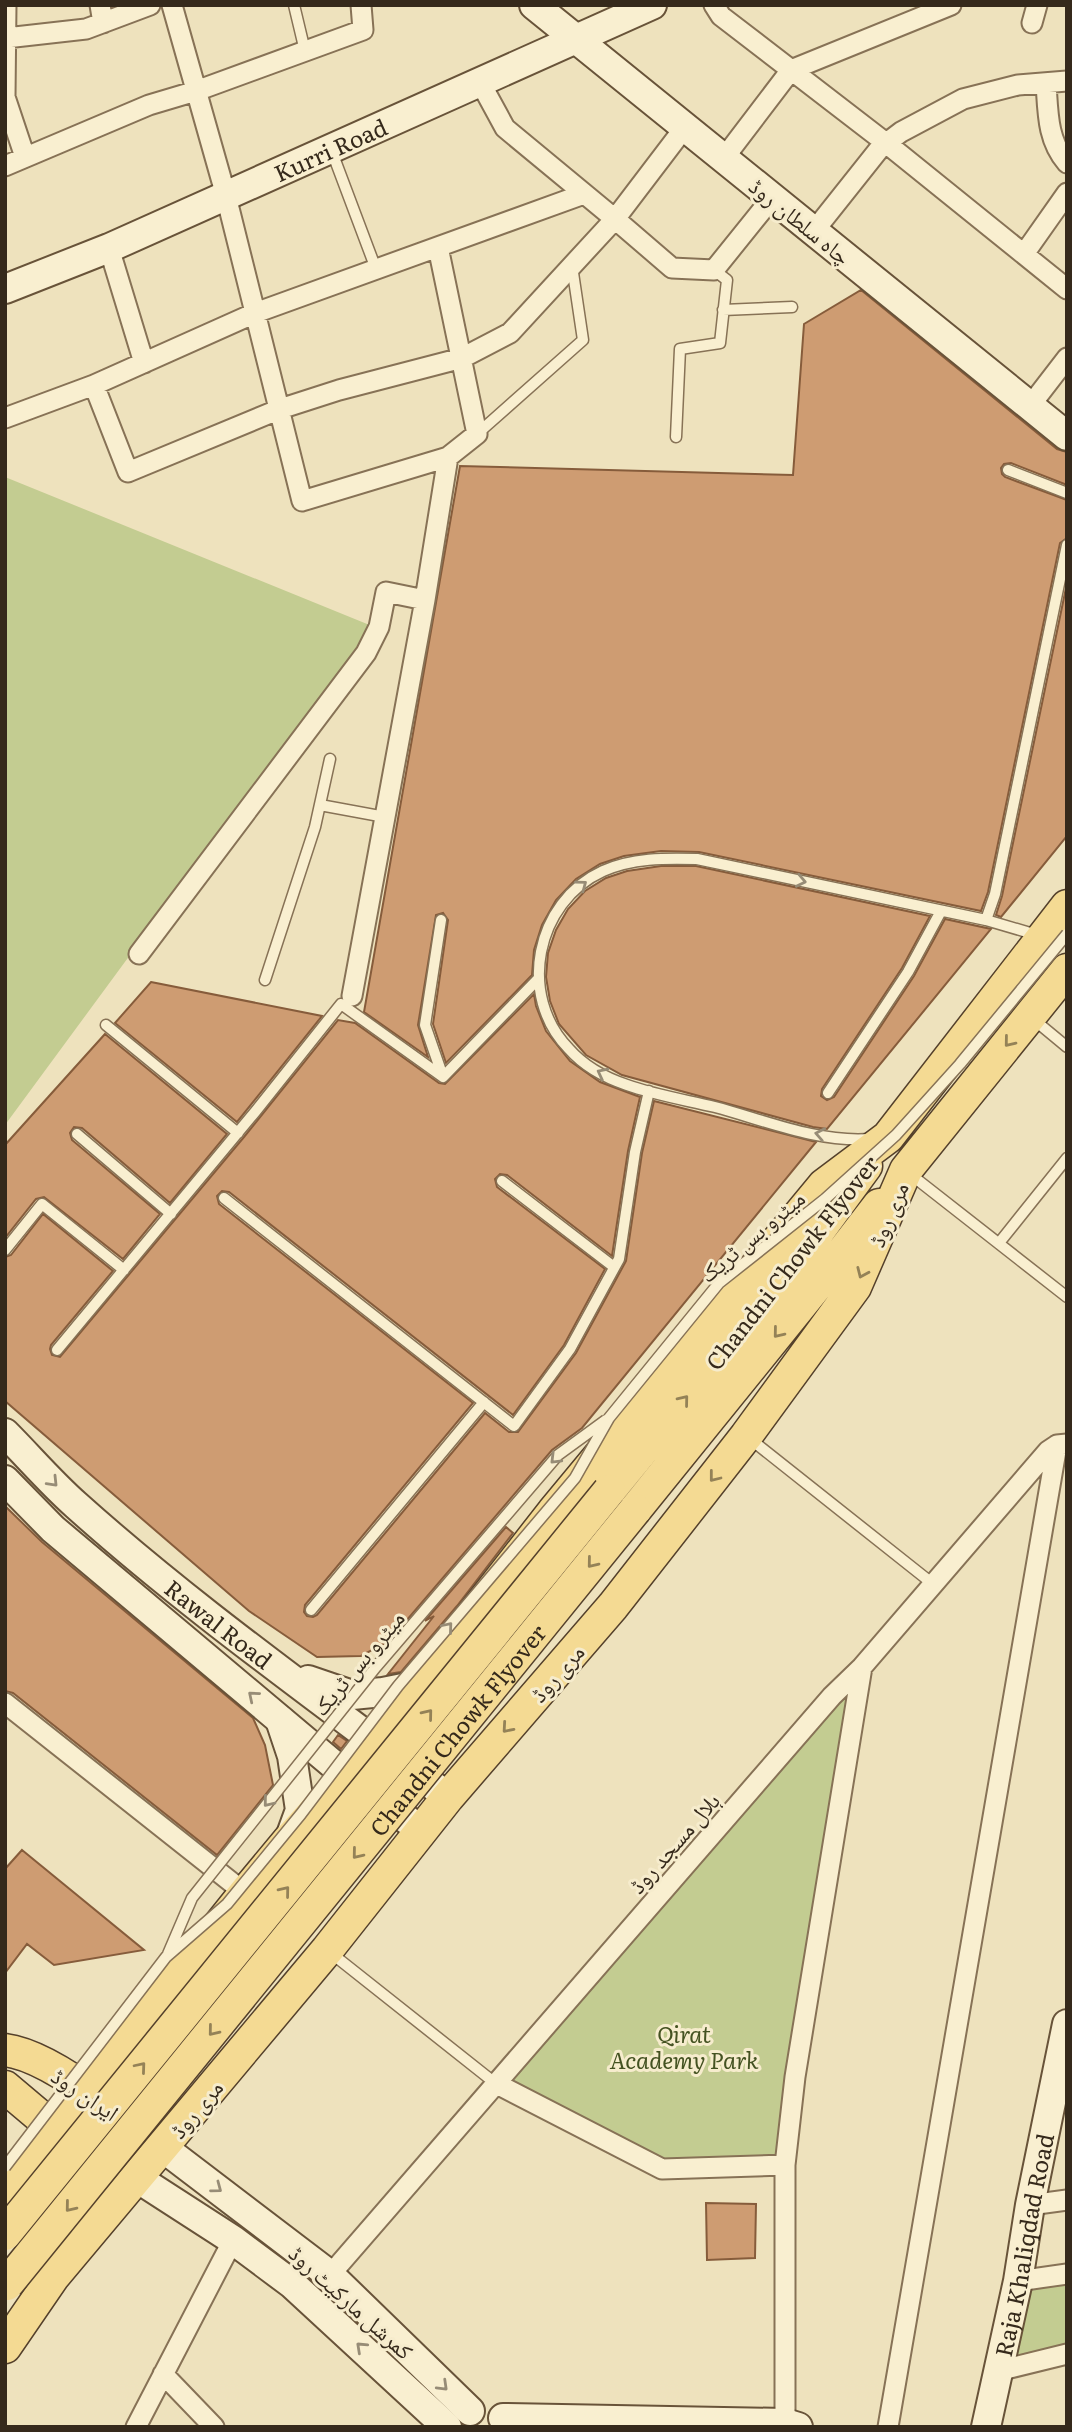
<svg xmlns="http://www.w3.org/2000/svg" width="1072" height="2432" font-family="Literata,'Noto Naskh Arabic',serif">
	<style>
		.green { fill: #c3cc91 }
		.building { fill: #ce9c72; stroke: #865c3b; stroke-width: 2 }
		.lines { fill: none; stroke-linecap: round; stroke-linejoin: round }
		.lane-casing { stroke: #877256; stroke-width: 13 }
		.street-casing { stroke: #877256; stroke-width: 23 }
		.secondary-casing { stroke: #685339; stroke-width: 32 }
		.primary-casing { stroke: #54402b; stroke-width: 35 }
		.lane { stroke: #f9efd0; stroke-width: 10 }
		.street { stroke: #f9efd0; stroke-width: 19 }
		.secondary { stroke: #f9efd0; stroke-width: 28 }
		.primary { stroke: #f4da93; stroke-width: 32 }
		.lane-bridge-casing { stroke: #877256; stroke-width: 13; stroke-linecap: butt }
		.primary-bridge-casing { stroke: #54402b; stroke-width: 35; stroke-linecap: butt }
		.lane-bridge { stroke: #f9efd0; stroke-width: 10 }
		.primary-bridge { stroke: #f4da93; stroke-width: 32 }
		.oneway { stroke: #978c76 }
		.oneway2 { stroke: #948257 }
		.labels { text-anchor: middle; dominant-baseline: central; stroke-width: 6; stroke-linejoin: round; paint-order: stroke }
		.street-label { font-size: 23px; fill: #35291b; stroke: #f6eccd }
		.park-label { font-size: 23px; font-style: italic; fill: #445221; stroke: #f6eccd }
	</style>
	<rect width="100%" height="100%" fill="#eee2bd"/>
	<path class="green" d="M5 477 372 626 5 1125Z
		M862 1667 785 2165 662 2169 495 2083Z
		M1067 2274V2354L998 2371 1018 2281Z"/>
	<path class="building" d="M861 290 1057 449 1067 452V485L1011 463 1004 464 1001 468 1002 474 1005 477 1067 500V538L1060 543 988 892 981 911 699 852 661 851 624 856 600 864 576 879 556 900 542 925 534 950 532 975 446 1063 433 1024 448 920 443 913 436 915 418 1025 428 1057 364 1012 460 466 793 475 804 324Z
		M1067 583V836L1001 917 996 915 1002 896Z
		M661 866H696L930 916 902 968 822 1089 821 1096 827 1100 834 1097 914 976 945 919 991 929 827 1129 813 1127 622 1075 586 1055 559 1024 550 1001 546 977 548 953 556 930 568 909 585 891 606 878 627 871Z
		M151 982 322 1016 237 1122 115 1023Z
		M534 994 536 1006 546 1031 570 1061 600 1082 640 1097 628 1151 612 1256 507 1175 500 1174 495 1179 497 1187 605 1269 564 1345 513 1415 229 1192 222 1191 217 1196 219 1204 473 1403 305 1605 304 1612 307 1616 313 1617 317 1615 485 1413 509 1432H518L576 1353 626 1261 642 1153 654 1101 816 1142 582 1428 552 1450 389 1641 361 1656 317 1657 249 1611 5 1401V1257L11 1255 43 1214 113 1271 51 1345 50 1349 52 1355 60 1357 244 1137 338 1020 355 1023 439 1083 445 1084Z
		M105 1034 227 1134 170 1203 82 1128 74 1127 70 1133 72 1140 160 1214 123 1259 44 1197 36 1199 5 1238V1145Z
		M5 1506 42 1542 253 1718 265 1745 273 1785 217 1855 13 1693 5 1691Z
		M506 1527 513 1533 457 1606 401 1672 388 1674 434 1616 425 1621Z
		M338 1735 347 1741 341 1749 333 1742Z
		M22 1850 144 1950 54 1965 27 1944 5 1973V1869Z
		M706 2203 756 2204 755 2258 707 2260Z"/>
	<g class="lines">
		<defs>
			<path id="lane" d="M294 5 305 51
				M332 152 376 269
				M723 310 792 307
				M477 434 583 340 572 266
				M676 437 680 349 720 343 727 280 714 270
				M1008 470 1067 493
				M320 805 385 817
				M441 920 425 1025 443 1077
				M986 920 995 894 1067 545
				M265 980 315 827 330 759
				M1038 1023 1067 1047
				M106 1025 238 1133
				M828 1093 908 972 941 911
				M77 1134 171 1214
				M870 1139C818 1143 764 1120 715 1107 686 1100 655 1095 627 1085 606 1078 584 1066 569 1049 517 996 535 902 603 871 632 858 665 858 697 859L986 920 1037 935
				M910 1174 1067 1297
				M502 1181 614 1267
				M224 1198 514 1426 570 1349 619 1259 635 1152 649 1091
				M999 1243 1067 1158
				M5 1250 42 1204 124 1270
				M57 1350 255 1112 341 1004 443 1077 539 978
				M749 1438 933 1584
				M311 1610 484 1402
				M331 1953 495 2083"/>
			<path id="street" d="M6 5 5 97 25 157
				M100 5 103 23
				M172 5 226 196 302 501 448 457
				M714 5 721 16 886 143 1067 289
				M1032 23 1037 5
				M6 38 86 29 150 5
				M1046 83C1048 112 1047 140 1067 163
				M685 127 615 219 672 268 714 270 772 198
				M724 158 791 70 951 5
				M5 166 149 105 196 91 363 30 361 5
				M814 231 880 148 901 132 963 99 1018 85 1067 81
				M109 248 144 363
				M1024 254 1067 193
				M94 385 128 472 280 409 339 390 462 358 510 333 615 219 505 128 480 82
				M1030 406 1067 358
				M5 418 94 385 255 313 584 194
				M139 954 366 653 379 627 386 592 425 600
				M352 996 425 600 448 457 477 434 438 247
				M5 1703 245 1893
				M495 2083 662 2169 785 2165
				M1030 2205 1067 2200
				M330 2275 832 1696 862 1667 1048 1451 1057 1445 1067 1444
				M1018 2281 1067 2274
				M998 2371 1067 2354
				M163 2374 214 2427
				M136 2427 233 2240
				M785 2427V2165L795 2077 862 1667
				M888 2427 1057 1445"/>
			<g id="secondary">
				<path d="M534 5 1067 436"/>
				<path id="s1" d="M5 289 109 248 652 5"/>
				<path id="s2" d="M5 1433C29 1457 51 1483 76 1505 193 1610 323 1701 448 1797"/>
				<path d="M5 1480 53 1529 347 1776 421 1830"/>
				<path d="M308 1680 352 1695 383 1692 418 1685"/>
				<path d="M280 1720 292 1756 300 1810 289 1840"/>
				<path d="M162 2147 330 2275 470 2411"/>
				<path d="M137 2178 233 2240 292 2284 447 2427"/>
				<path d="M503 2418 785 2423 798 2427"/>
				<path id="s3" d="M986 2427 1018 2281 1030 2205 1067 2024"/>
			</g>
			<path id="primary" d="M609 1491 795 1263 866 1166
				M635 1510 821 1280 879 1205
				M5 2050C36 2054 77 2082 102 2101
				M5 2087 56 2130 72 2140
				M5 2193 245 1893 289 1840 347 1776 553 1512 824 1185 888 1137 1067 906
				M5 2347 53 2277 327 1950 448 1797 613 1606 746 1436 855 1287 906 1170 1067 970"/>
		</defs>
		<use href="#lane" class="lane-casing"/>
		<use href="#street" class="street-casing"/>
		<use href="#secondary" class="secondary-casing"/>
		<use href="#primary" class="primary-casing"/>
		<use href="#lane" class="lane"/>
		<use href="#street" class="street"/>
		<use href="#secondary" class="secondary"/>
		<use href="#primary" class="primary"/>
		<defs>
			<path id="lane-bridge" d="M168 1954 192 1898 376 1667 558 1455 606 1420
				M5 2167 166 1957 227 1904 301 1814 398 1686 575 1478 609 1418 719 1283 825 1199 896 1135 960 1064 1067 934"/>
			<g id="primary-bridge">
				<path d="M5 2234 609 1491"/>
				<path id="s4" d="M7 2284 635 1510"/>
			</g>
		</defs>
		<use href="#lane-bridge" class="lane-bridge-casing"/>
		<use href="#primary-bridge" class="primary-bridge-casing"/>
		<use href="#lane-bridge" class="lane-bridge"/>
		<use href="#primary-bridge" class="primary-bridge"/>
	</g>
	<defs><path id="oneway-chevron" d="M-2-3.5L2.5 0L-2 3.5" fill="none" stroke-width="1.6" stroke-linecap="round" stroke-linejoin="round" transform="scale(1.75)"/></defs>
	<g class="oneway">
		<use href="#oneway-chevron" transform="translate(801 881) rotate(12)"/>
		<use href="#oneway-chevron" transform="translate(582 885) rotate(-37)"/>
		<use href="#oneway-chevron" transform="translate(602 1073) rotate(-153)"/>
		<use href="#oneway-chevron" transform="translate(820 1134) rotate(-169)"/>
		<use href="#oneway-chevron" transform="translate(555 1459) rotate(135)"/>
		<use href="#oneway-chevron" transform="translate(53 1482) rotate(46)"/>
		<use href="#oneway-chevron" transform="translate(448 1627) rotate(-50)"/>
		<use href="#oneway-chevron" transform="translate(253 1696) rotate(-140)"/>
		<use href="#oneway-chevron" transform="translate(268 1802) rotate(129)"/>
		<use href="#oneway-chevron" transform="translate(217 2188) rotate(37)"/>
		<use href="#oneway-chevron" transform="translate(361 2347) rotate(-137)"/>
		<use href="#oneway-chevron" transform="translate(443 2386) rotate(44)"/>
	</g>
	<g class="oneway2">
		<use href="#oneway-chevron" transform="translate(1009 1042) rotate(129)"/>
		<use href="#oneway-chevron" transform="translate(862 1273) rotate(114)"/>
		<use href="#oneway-chevron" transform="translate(778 1333) rotate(129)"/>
		<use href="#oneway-chevron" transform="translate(684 1400) rotate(-51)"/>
		<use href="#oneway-chevron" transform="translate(714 1477) rotate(128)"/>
		<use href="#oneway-chevron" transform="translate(592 1563) rotate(129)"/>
		<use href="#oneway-chevron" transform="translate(428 1714) rotate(-51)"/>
		<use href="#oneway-chevron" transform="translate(507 1728) rotate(131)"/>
		<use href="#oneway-chevron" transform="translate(357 1854) rotate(129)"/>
		<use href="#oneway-chevron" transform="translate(285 1891) rotate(-51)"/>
		<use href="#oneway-chevron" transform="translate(213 2031) rotate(129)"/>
		<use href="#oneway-chevron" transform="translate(141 2067) rotate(-50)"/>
		<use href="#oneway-chevron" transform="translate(70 2207) rotate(129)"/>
	</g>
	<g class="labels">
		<g class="street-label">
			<text stroke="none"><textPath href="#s1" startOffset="354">Kurri Road</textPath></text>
			<text transform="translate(801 220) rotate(39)">چاہ سلطان روڈ</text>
			<text transform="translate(887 1214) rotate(-67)">مری روڈ</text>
			<text transform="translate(751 1235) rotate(-40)">میٹرو بس ٹریک</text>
			<text transform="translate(791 1262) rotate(-52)">Chandni Chowk Flyover</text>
			<text stroke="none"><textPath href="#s2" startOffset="287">Rawal Road</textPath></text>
			<text transform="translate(357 1662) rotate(-50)">میٹرو بس ٹریک</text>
			<text transform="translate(556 1672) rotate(-49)">مری روڈ</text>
			<text stroke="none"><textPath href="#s4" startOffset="714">Chandni Chowk Flyover</textPath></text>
			<text transform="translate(673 1842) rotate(-49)">ہلال مسجد روڈ</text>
			<text transform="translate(86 2093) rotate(34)">ایران روڈ</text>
			<text transform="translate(195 2108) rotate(-50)">مری روڈ</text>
			<text stroke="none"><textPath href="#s3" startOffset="186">Raja Khaliqdad Road</textPath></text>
			<text transform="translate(352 2301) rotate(42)">کمرشل مارکیٹ روڈ</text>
		</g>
		<g class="park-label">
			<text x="684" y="2033">Qirat<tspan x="684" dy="26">Academy Park</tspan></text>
		</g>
	</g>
	<rect width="1072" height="2432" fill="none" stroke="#35291b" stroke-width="14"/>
</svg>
